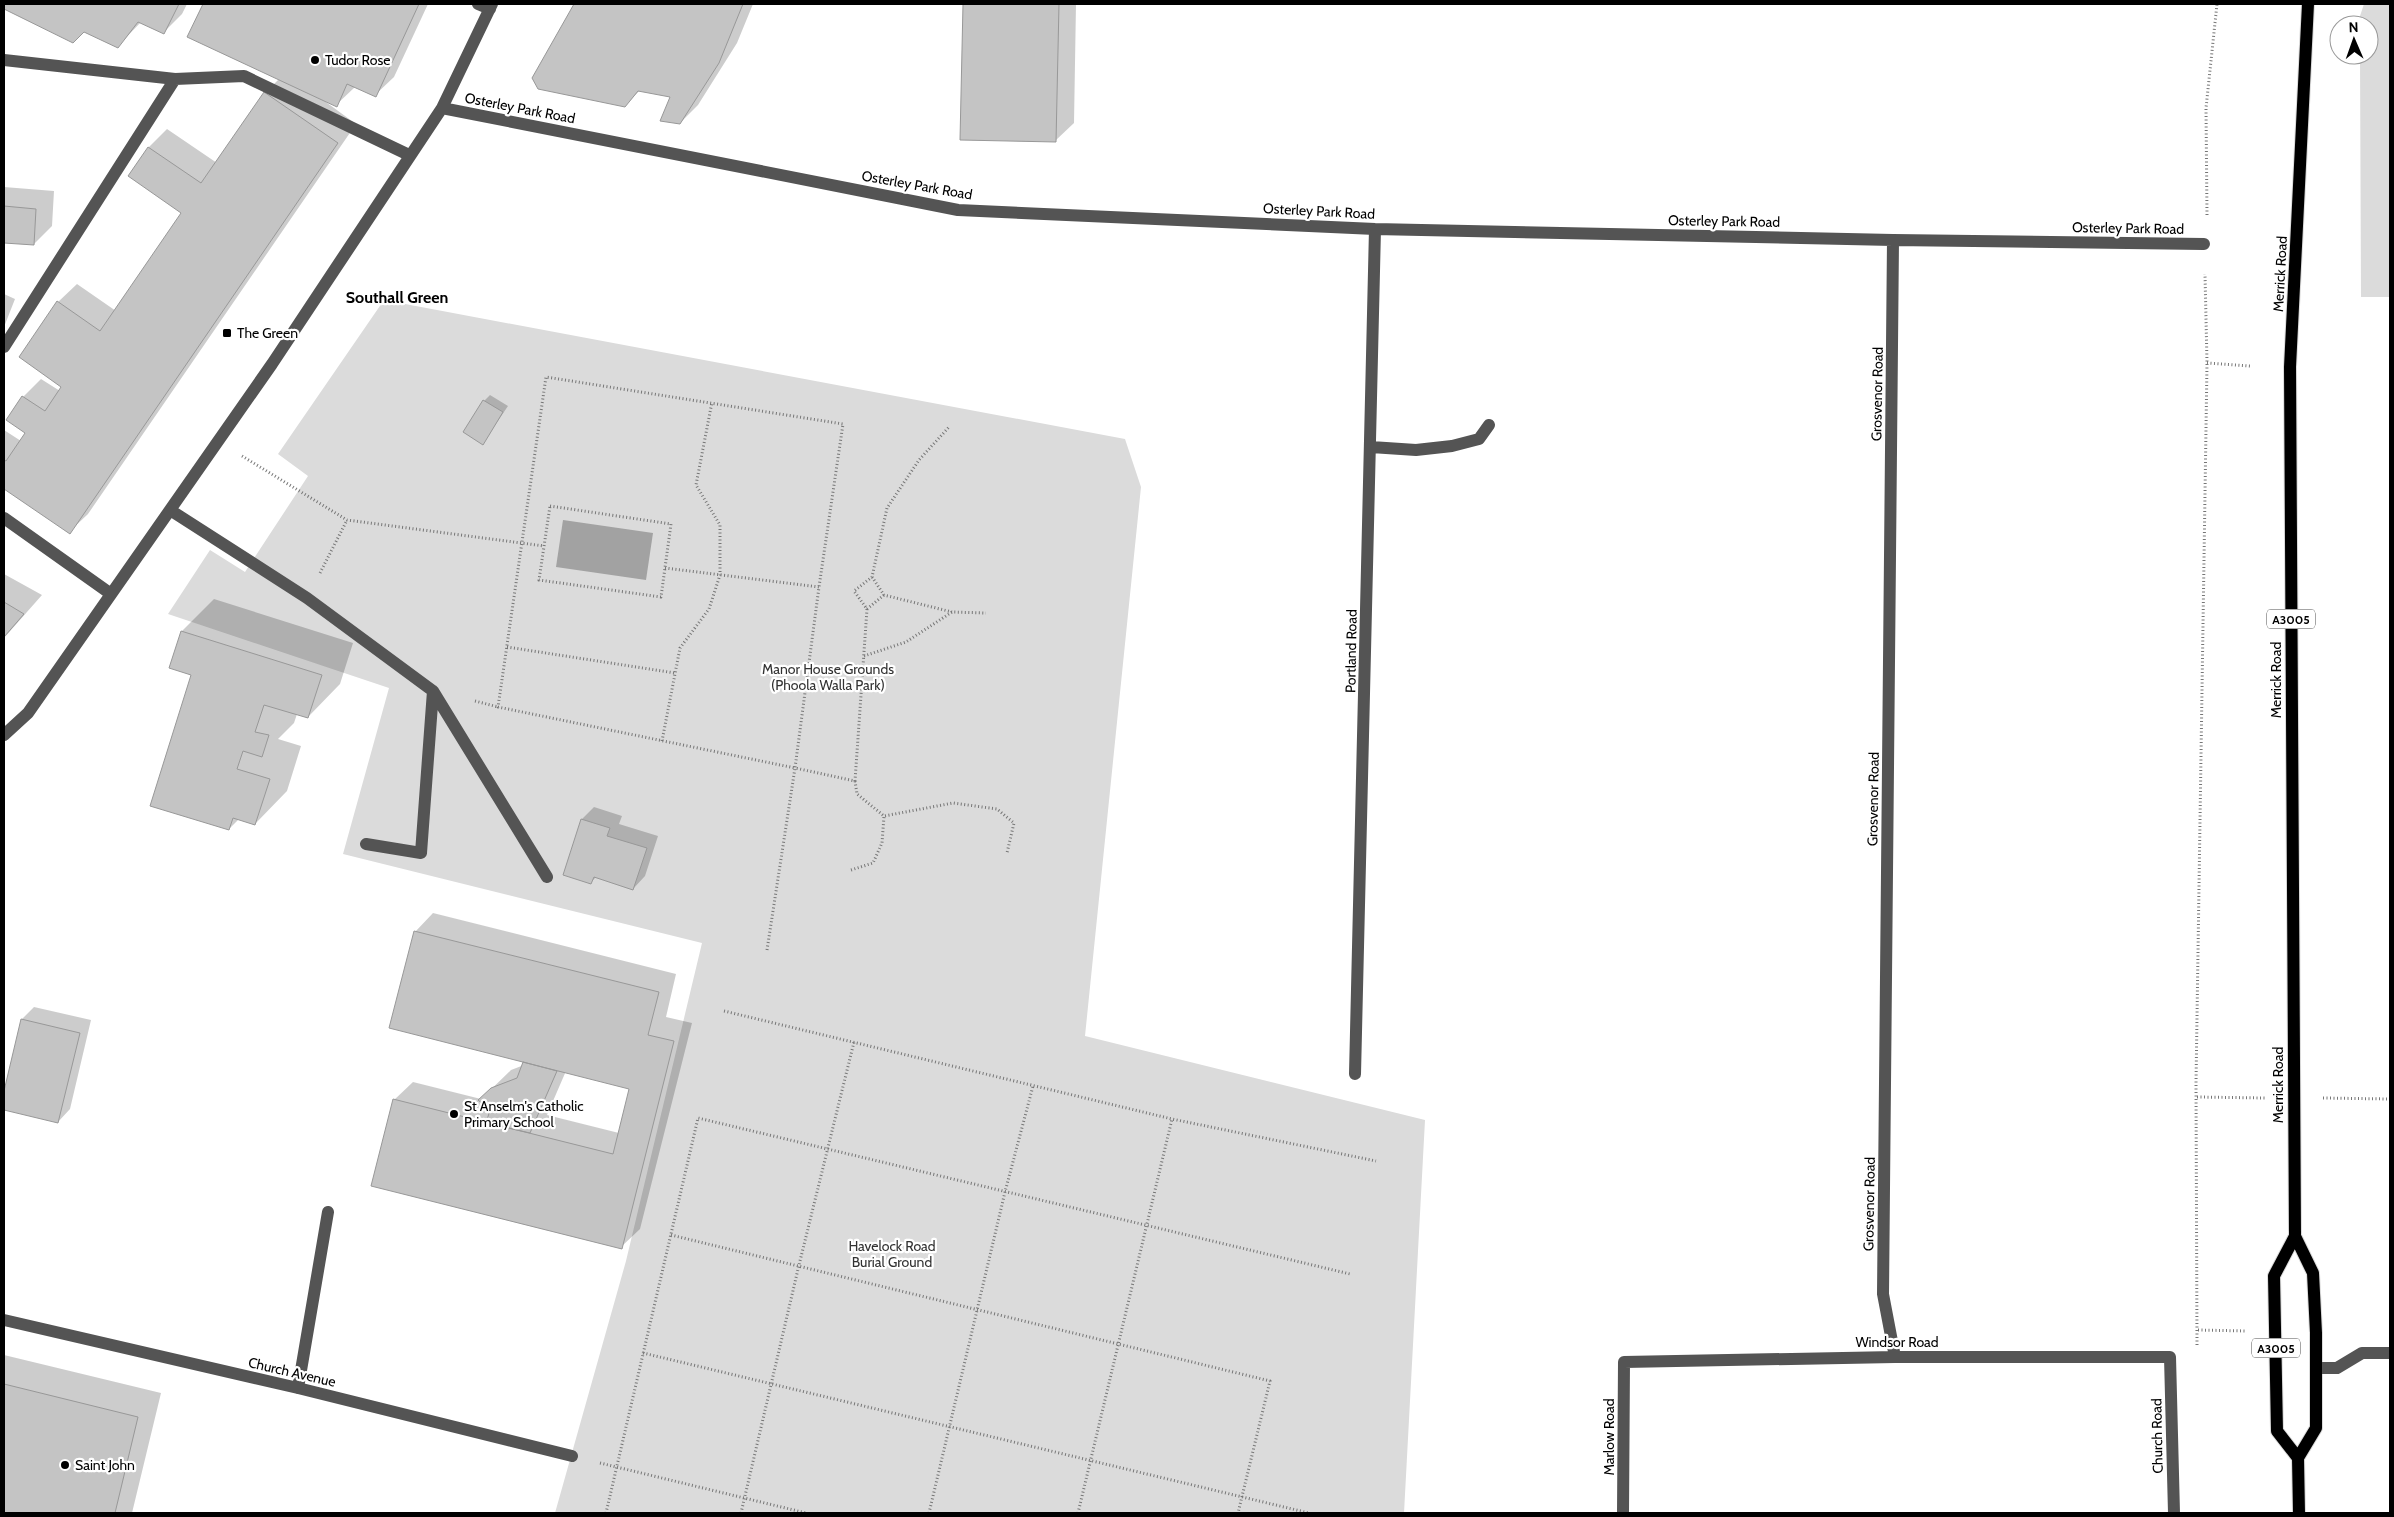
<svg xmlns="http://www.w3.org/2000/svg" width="2394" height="1517" font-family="Cabin,sans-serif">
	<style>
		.green { fill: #dbdbdb }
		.water { fill: #a2a2a2 }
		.shadow { fill: #0003; fill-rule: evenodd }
		.building { fill: #c4c4c4; stroke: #989898 }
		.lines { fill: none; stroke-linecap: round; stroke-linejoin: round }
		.major-casing { stroke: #dbdbdb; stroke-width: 14 }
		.path { stroke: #767676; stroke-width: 3; stroke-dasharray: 1 2.5; stroke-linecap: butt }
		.minor { stroke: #545454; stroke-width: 12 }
		.major { stroke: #000; stroke-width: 12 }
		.poi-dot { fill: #000; stroke: #fff; stroke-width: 2 }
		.labels { text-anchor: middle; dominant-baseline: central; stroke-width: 4.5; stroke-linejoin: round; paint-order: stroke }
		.shield { fill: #fff; stroke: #4c4c4c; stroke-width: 1 }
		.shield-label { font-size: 12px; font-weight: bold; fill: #000 }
		.poi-label { font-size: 14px; fill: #000; stroke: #fff; text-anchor: start }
		.street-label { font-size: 14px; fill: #000; stroke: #fff }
		.park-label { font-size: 14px; fill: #323232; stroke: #fff }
		.quarter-label { font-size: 16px; font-weight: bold; fill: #000; stroke: #fff }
	</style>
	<rect width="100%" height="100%" fill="#fff"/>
	<path class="green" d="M2364 4H2390V297H2361L2360 55H2369V25H2360V16Z
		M384 300 1125 439 1141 487 1085 1036 1425 1120 1404 1513H555L626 1261 702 943 343 854 389 688 168 614 210 550 245 572 308 476 278 454Z"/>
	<path class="water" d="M563 520 653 533 646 580 556 567Z"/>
	<path class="shadow" d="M4 4H187L182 14 164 32 141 22 117 47 84 30 73 41 4 7Z
		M204 4H428L394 77 375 95 355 87 336 105 319 97 356 124 88 514 69 532 4 487V430L21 441 27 432 23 397 41 379 60 391 63 387 58 302 77 284 116 311 183 213 129 176 149 147 167 129 217 163 265 93 279 79 189 36Z
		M575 4H753L737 43 698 105 680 123 672 96 640 90 625 106 533 78Z
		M964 4H1076L1074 123 1055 141 961 139Z
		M4 187 54 191 52 226 34 244 4 242Z
		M4 294 15 299 4 327Z
		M490 395 508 406 483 443 484 401Z
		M4 574 42 595 4 638Z
		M214 599 353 643 340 684 308 717 297 714 294 723 278 739 301 746 287 791 255 824 239 819 229 829 182 631Z
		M594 807 622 816 619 824 658 836 645 876 633 889 596 877 591 882 582 819Z
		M433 913 676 974 666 1017 692 1023 640 1229 621 1247 394 1100 413 1082 481 1099 511 1070 524 1065 525 1061 415 932ZM566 1071 631 1088 619 1133 547 1115Z
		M34 1007 91 1020 70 1109 58 1122 4 1109V1097L22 1019Z
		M4 1355 161 1393 132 1513H4Z"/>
	<path class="building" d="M4 4H179L164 34 138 22 118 48 84 32 73 43 4 9Z
		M203 4H419L376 97 347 84 337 107 187 37Z
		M574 4H743L719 63 680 124 660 121 670 97 638 91 625 107 538 89 532 78Z
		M963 4H1059L1056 142 960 140Z
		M264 92 338 143 70 534 4 489V460L6 461 25 433 6 420 22 396 45 411 61 387 19 357 57 301 100 331 181 213 128 176 148 147 201 183Z
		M4 206 36 209 34 245 4 243Z
		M483 400 503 412 483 445 463 432Z
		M4 602 24 614 4 637Z
		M181 631 322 675 308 718 264 705 255 732 269 735 262 757 243 751 237 769 270 779 255 825 233 818 229 830 150 806 191 675 169 668Z
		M581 819 610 828 607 836 647 848 633 890 594 877 591 884 563 875Z
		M414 931 659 992 648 1035 674 1041 622 1249 371 1186 393 1099 613 1154 629 1089 389 1028Z
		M21 1019 80 1033 58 1123 4 1110V1091Z
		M523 1062 557 1071 530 1133 486 1123 490 1110 478 1100 491 1088 517 1078Z
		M4 1384 138 1417 115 1513H4Z"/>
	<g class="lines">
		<defs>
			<path id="major" d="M2295 1236 2274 1276 2277 1431 2298 1458
				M2299 1513 2298 1458 2316 1428V1333L2313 1273 2295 1236 2290 367 2308 4"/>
		</defs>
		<use href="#major" class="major-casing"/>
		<path class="path" d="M2207 215 2206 108 2217 4
			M2207 363 2250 366
			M242 456 347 520 544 546
			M550 506 671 524 661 597 539 580Z
			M665 568 819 587 795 768 855 781 867 609 854 591 872 577 887 508 919 460 949 427
			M320 573 347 520
			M872 577 884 595 952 612
			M867 609 884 595
			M507 647 675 673
			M864 656 906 642 952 612 986 613
			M475 701 498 707
			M662 741 680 648 709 609 720 575V525L696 485 712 402
			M855 781 857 794 884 816 953 803 997 809 1014 823 1007 853
			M851 870 873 863 882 843 884 816
			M767 950 795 768 498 707 546 377 843 424 819 587
			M724 1011 1172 1119 1376 1161
			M2197 1097 2265 1098
			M2323 1098 2390 1099
			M671 1235 1270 1381 1238 1513
			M2198 1330 2247 1331
			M2197 1345 2196 1083 2207 363 2205 274
			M643 1353 1309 1513
			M600 1463 806 1513
			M606 1513 698 1118 1350 1274
			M741 1513 799 1265 854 1042
			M929 1513 1005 1192 1033 1086
			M1078 1513 1172 1119"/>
		<path class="minor" d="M478 4 490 9
			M4 60 175 79 244 76 409 155
			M442 108 958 210 1375 229 1893 240 2204 244
			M1893 240 1883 1294 1895 1357
			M4 347 175 79
			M1371 447 1416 450 1452 446 1479 439 1489 425
			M170 510 307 598 433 691
			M4 518 111 594
			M4 735 28 713 272 364 442 108 492 4
			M366 844 421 853 433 691 547 877
			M1355 1074 1375 229
			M4 1320 298 1388 572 1456
			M2316 1368H2337L2362 1353H2390
			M298 1388 328 1212
			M1623 1513 1624 1362 1895 1357H2170L2174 1513"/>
		<use href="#major" class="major"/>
	</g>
	<g class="poi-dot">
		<circle cx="315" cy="60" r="5"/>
		<rect x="222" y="328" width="10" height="10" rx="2.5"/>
		<circle cx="454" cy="1114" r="5"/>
		<circle cx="65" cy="1465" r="5"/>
	</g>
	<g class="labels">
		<g class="shield">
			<rect x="2267" y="609.5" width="48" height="19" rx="4"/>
			<rect x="2252" y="1338.5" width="48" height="19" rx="4"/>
		</g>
		<g class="shield-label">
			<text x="2291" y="619">A3005</text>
			<text x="2276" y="1348">A3005</text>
		</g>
		<g class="poi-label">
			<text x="325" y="60">Tudor Rose</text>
			<text x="237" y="333">The Green</text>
			<text x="464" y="1106">St Anselm's Catholic<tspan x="464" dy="16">Primary School</tspan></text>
			<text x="75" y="1465">Saint John</text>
		</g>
		<g class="street-label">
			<text transform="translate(520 108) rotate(11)">Osterley Park Road</text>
			<text transform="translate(917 185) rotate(10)">Osterley Park Road</text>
			<text transform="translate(1319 211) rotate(3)">Osterley Park Road</text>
			<text transform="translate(1724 221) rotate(1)">Osterley Park Road</text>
			<text transform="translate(2128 228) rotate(1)">Osterley Park Road</text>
			<text transform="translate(2280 274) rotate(-87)">Merrick Road</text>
			<text transform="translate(1877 394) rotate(-89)">Grosvenor Road</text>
			<text transform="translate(1351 651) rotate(-89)">Portland Road</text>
			<text transform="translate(2276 680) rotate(-90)">Merrick Road</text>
			<text transform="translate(1873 799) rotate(-89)">Grosvenor Road</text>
			<text transform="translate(2278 1085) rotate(-90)">Merrick Road</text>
			<text transform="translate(1869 1204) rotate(-89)">Grosvenor Road</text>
			<text x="1897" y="1342">Windsor Road</text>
			<text transform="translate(292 1372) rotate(13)">Church Avenue</text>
			<text transform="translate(2157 1436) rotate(-91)">Church Road</text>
			<text transform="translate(1609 1437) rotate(-90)">Marlow Road</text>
		</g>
		<g class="park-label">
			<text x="828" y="669">Manor House Grounds<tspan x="828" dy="16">(Phoola Walla Park)</tspan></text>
			<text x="892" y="1246">Havelock Road<tspan x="892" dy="16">Burial Ground</tspan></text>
		</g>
		<g class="quarter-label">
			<text x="397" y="297">Southall Green</text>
		</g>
	</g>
	<rect width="2394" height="1517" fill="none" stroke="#000000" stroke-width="10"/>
	<g transform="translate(2354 40) rotate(358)"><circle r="24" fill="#ffffff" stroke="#999999"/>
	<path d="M0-4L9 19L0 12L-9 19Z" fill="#000000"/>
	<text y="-8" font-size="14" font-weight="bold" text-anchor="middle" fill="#000000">N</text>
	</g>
</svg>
